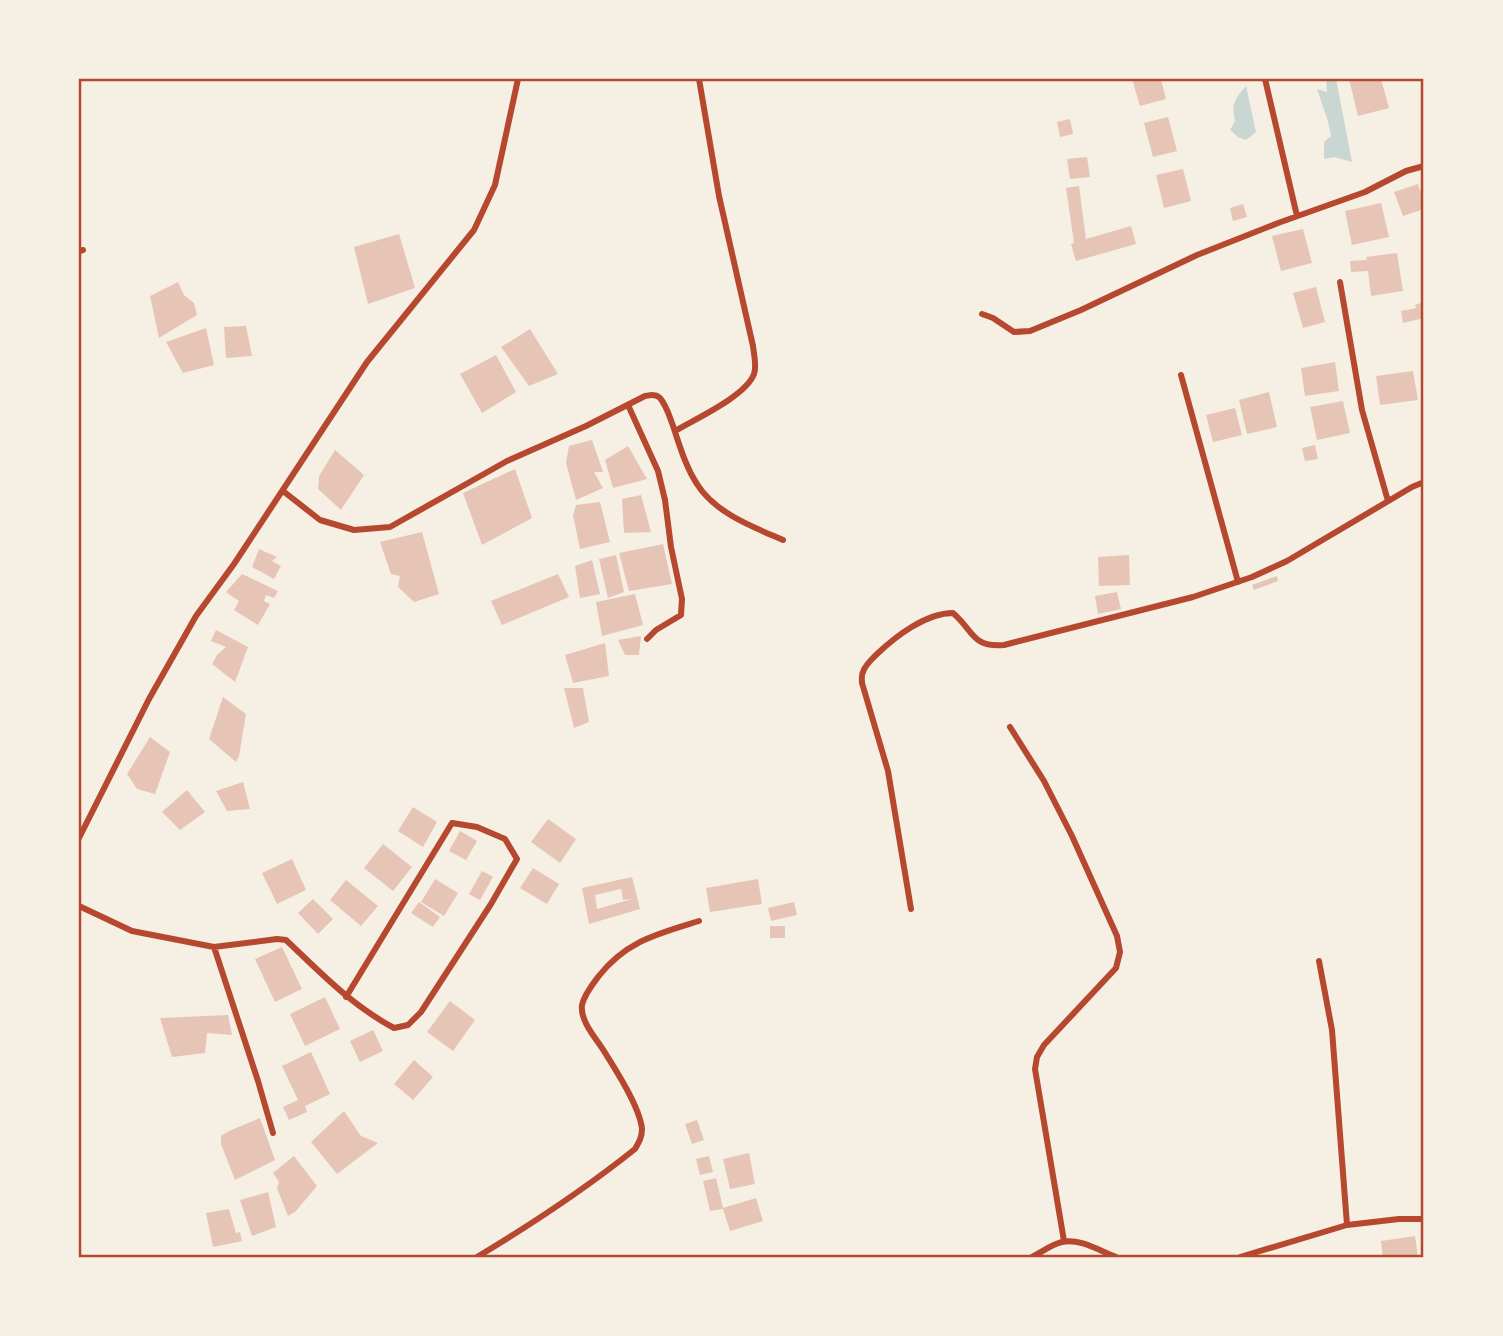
<svg xmlns="http://www.w3.org/2000/svg" width="1503" height="1336" font-family="'Varela Round',sans-serif">
	<style>
		.water { fill: #c9d6d2 }
		.building { fill: #e6c5b7; fill-rule: evenodd }
		.lines { fill: none; stroke-linecap: round; stroke-linejoin: round }
		.minor { stroke: #b5482f; stroke-width: 6 }
		.neatline { fill: none; stroke: #b5482f; stroke-width: 2.5 }
	</style>
	<rect width="100%" height="100%" fill="#f6efe4"/>
	<path class="water" d="M1326 79H1336L1352 162 1334 157 1324 159V142L1331 136 1328 121 1317 89 1327 92Z
		M1246 86 1256 132 1246 140 1238 137 1230 130 1235 121C1231 103 1235 99 1246 86Z"/>
	<path class="building" d="M1132 79H1161L1166 99 1140 106Z
		M1349 79H1381L1389 108 1358 116Z
		M1168 117 1177 151 1153 157 1144 123Z
		M1070 119 1073 134 1060 137 1057 122Z
		M1087 157 1090 177 1070 179 1067 159Z
		M1183 169 1191 201 1164 208 1156 175Z
		M1418 184 1424 202V209L1403 216 1394 192Z
		M1079 186 1086 239 1131 226 1136 244 1076 261 1071 244 1074 243 1066 188Z
		M1381 203 1389 237 1352 245 1345 211Z
		M1243 204 1247 217 1233 221 1230 208Z
		M1303 229 1312 263 1281 271 1272 236Z
		M399 234 415 288 368 304 354 247Z
		M1397 253 1403 291 1371 296 1368 271 1351 272 1350 261 1367 260 1366 257Z
		M178 282 184 295 194 303 197 315 159 338 150 296Z
		M1316 287 1325 322 1303 328 1293 293Z
		M1424 302V318L1403 323 1401 311 1416 308 1415 305Z
		M246 326 252 356 226 358 224 327Z
		M206 328 214 365 183 373 166 342Z
		M530 329 558 374 529 386 501 347Z
		M496 355 516 392 482 413 460 374Z
		M1335 362 1339 391 1305 396 1301 368Z
		M1413 371 1418 400 1380 405 1376 376Z
		M1269 392 1277 427 1247 434 1239 400Z
		M1343 401 1350 433 1317 440 1310 407Z
		M1235 408 1242 435 1213 442 1206 415Z
		M592 440 603 472H594L603 488 576 500 566 463 569 446Z
		M1315 445 1318 459 1305 461 1302 448Z
		M628 446 647 479 613 488 605 460Z
		M335 450 364 475 341 510 318 489 319 476Z
		M515 469 532 518 482 545 463 493Z
		M641 495 651 532 624 533 622 499Z
		M600 502 610 542 580 549 573 515 576 505Z
		M422 532 439 594 414 602 398 587 400 576 391 574 380 542Z
		M663 544 672 584 629 591 619 553Z
		M259 549 277 557 272 561 281 566 274 579 252 567Z
		M616 555 624 592 608 598 599 559Z
		M1129 555 1130 585 1099 586 1098 557Z
		M592 560 600 594 580 598 575 566Z
		M242 574 278 591 274 598 266 595 264 601 270 604 258 625 234 610 239 601 226 592Z
		M558 574 569 597 502 625 491 601Z
		M1277 576 1278 581 1254 590 1252 585Z
		M1117 592 1121 609 1098 614 1095 596Z
		M635 594 643 625 602 636 596 602Z
		M216 630 248 647 235 682 212 664 217 655 226 647 211 641Z
		M641 636 639 655H625L618 640Z
		M605 643 609 676 573 683 565 655Z
		M564 688H583L589 722 574 728Z
		M223 697 246 714 239 756 236 762 209 739Z
		M150 737 170 752 155 794 137 789 127 774Z
		M243 782 250 809 227 811 216 791Z
		M187 790 205 812 180 830 162 812Z
		M413 807 437 822 423 847 398 831Z
		M548 819 576 839 560 863 531 842Z
		M460 831 477 841 466 860 449 851Z
		M383 844 412 867 393 891 364 868Z
		M292 859 306 890 277 904 262 873Z
		M533 868 559 884 547 904 520 888Z
		M482 871 493 877 480 900 469 894Z
		M632 877 640 909 589 924 582 888ZM621 889 623 900 632 899 597 909 595 895Z
		M435 879 458 893 444 916 421 902Z
		M758 879 762 904 710 912 706 888Z
		M346 880 378 906 361 926 330 900Z
		M313 899 333 919 318 934 298 913Z
		M419 902 440 917 433 927 411 913Z
		M794 902 797 915 771 921 768 908Z
		M770 926H785V938H770Z
		M282 947 302 989 275 1002 255 959Z
		M325 997 340 1029 305 1046 290 1014Z
		M450 1001 475 1020 453 1051 427 1032Z
		M228 1015 232 1035 207 1033 205 1053 172 1057 160 1018Z
		M373 1030 383 1051 360 1062 350 1041Z
		M311 1052 330 1094 305 1106 307 1112 289 1120 283 1107 298 1100 282 1066Z
		M414 1060 433 1077 413 1100 394 1084Z
		M344 1111 361 1136 378 1143 337 1174 311 1142Z
		M260 1118 275 1160 235 1180 221 1144V1136L229 1131Z
		M697 1120 704 1140 692 1144 685 1124Z
		M749 1153 755 1184 730 1189 723 1159Z
		M294 1156 317 1186 295 1212 288 1216 277 1188 279 1182 273 1173Z
		M709 1156 713 1172 700 1175 696 1159Z
		M716 1178 723 1208 756 1198 763 1221 730 1231 723 1209 710 1211 703 1181Z
		M268 1192 276 1227 252 1236 240 1200Z
		M229 1209 236 1233 240 1232 242 1241 213 1247 206 1213Z
		M1415 1236 1418 1257H1383L1381 1241Z"/>
	<g class="lines">
		<path class="minor" d="M1265 79 1297 216
			M79 251 83 250
			M1340 282 1362 410 1388 501
			M982 314 993 318 1014 332 1030 331 1081 310 1197 255 1278 223 1365 192 1406 171 1424 166
			M1181 375 1238 582
			M628 405 658 471 665 500 671 547 682 599 681 615 656 630 647 639
			M675 431C695 419 746 396 754 374 757 366 754 355 753 346L719 196 699 79
			M283 491 320 520 354 530 390 527 507 461 586 426 645 396C651 395 656 394 660 398 666 405 669 415 672 423 679 443 685 466 697 484 715 513 753 527 783 540
			M1010 727 1044 781 1072 836 1117 936 1120 952 1116 968 1044 1045 1037 1057 1035 1069 1064 1241
			M79 838 149 699 196 616 234 564 367 362 474 230 495 185 518 79
			M79 906 132 931 214 947 277 939 286 940C321 973 351 1005 394 1028L408 1025 421 1012 491 904 517 859 505 839 477 827 452 823 346 997
			M911 909 888 771 862 683C862 679 861 675 863 672 865 665 872 659 877 654 896 636 926 613 953 613 974 631 972 648 1004 645L1193 597 1252 577 1287 561 1412 487 1424 482
			M214 947 258 1081 273 1133
			M1319 961 1332 1030 1347 1225
			M477 1257C532 1224 585 1189 635 1149 639 1142 642 1137 642 1129 640 1107 614 1067 602 1048 594 1036 580 1020 582 1005 584 995 592 985 598 977 626 941 657 934 699 921
			M1032 1257C1042 1252 1052 1244 1062 1242 1080 1238 1100 1251 1116 1257
			M1240 1257 1347 1225 1399 1219H1424"/>
	</g>
	<rect width="1503" height="1336" fill="none" stroke="#f6efe4" stroke-width="161"/>
	<rect x="80" y="80" width="1342" height="1176" class="neatline"/>
</svg>
